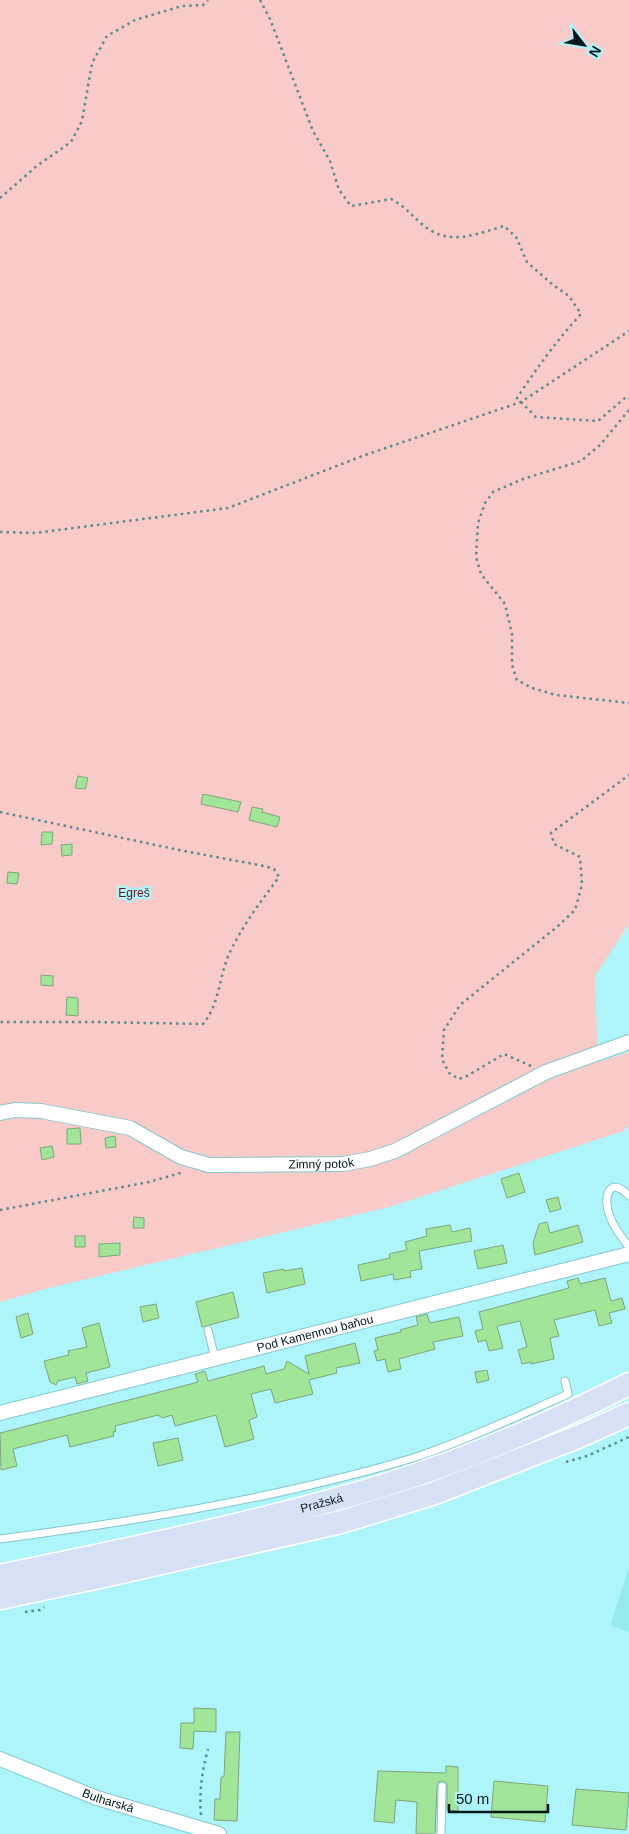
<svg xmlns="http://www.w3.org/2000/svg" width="629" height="1834" font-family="Arial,sans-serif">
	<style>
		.built { fill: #98eaf1 }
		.green { fill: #f8cbc8 }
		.building { fill: #a1e599; stroke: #80a47b }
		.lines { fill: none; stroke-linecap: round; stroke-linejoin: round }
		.lane-casing { stroke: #81c7cc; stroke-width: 9 }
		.street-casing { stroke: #81c7cc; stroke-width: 16 }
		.primary-casing { stroke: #fff; stroke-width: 25 }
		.path { stroke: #5a8b8f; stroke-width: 2.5; stroke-dasharray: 2.5 4; stroke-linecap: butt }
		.lane { stroke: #fff; stroke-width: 7 }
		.street { stroke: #fff; stroke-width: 14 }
		.primary { stroke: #d6e1f6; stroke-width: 22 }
		.labels { text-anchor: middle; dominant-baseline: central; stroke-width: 5; stroke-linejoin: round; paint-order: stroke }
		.park-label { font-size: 12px; fill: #6c131b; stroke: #aef5fb }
		.street-label { font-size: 12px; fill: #00181a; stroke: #aef5fb }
	</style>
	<rect width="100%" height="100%" fill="#aef5fb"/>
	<path class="built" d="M629 1567V1632L610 1626Z"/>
	<path class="green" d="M0 0H629V924L595 976 598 1062 629 1052V1124L624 1131 389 1207 49 1288 0 1302Z"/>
	<path class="building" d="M78 776 88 778 85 789 75 788Z
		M203 794 241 802 238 812 201 804Z
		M252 807 263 809 262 812 280 817 277 827 249 820Z
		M42 832H53L52 844 41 845Z
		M72 844V855L62 856 61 845Z
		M8 872 19 873 17 884 7 883Z
		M41 975 53 976V986L41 985Z
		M67 997 78 998V1016L66 1015Z
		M80 1128 81 1144H67V1129Z
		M115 1136 116 1147 106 1148 105 1138Z
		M52 1146 54 1157 42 1160 40 1148Z
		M519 1173 525 1192 507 1198 501 1179Z
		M558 1197 561 1209 550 1212 546 1200Z
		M134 1217 144 1218V1228H133Z
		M547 1222 550 1233 578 1225 583 1242 535 1255 533 1243 539 1224Z
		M450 1225 452 1232 470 1228 472 1241 419 1251 422 1269 410 1271 411 1277 394 1280 393 1274 361 1281 358 1265 390 1258 389 1254 407 1250 405 1242 427 1236 426 1229Z
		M75 1236H85V1247H75Z
		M120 1243V1255L99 1257V1244Z
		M503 1245 507 1263 478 1269 474 1251Z
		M302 1268 305 1284 267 1293 263 1273 284 1269V1271Z
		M578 1278 580 1284 605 1278 611 1301 622 1298 625 1309 609 1313 612 1323 599 1326 595 1310 554 1320 559 1336 550 1338 554 1359 531 1364V1362L522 1364 518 1350 527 1347 520 1321 497 1326 503 1348 489 1351 486 1340 478 1342 475 1331 483 1329 479 1312 569 1288 567 1281Z
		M233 1292 239 1317 202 1327 196 1302Z
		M156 1304 159 1318 143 1322 140 1307Z
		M28 1313 33 1334 21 1338 16 1317Z
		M427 1314 430 1323 459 1317 463 1336 433 1342 435 1349 399 1359 401 1369 388 1372 385 1359 377 1361 374 1351 378 1350 375 1338 401 1332 400 1330 418 1325 416 1317Z
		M99 1323 110 1367 86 1373 88 1381 77 1384 75 1377 58 1381 56 1385 50 1382 44 1361 69 1355 68 1351 87 1347 82 1328Z
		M355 1343 360 1363 336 1368 337 1373 309 1380 313 1394 275 1403 271 1389 251 1394 257 1417 249 1420 254 1439 225 1447 216 1415 175 1426 172 1415 162 1418 158 1415 115 1426 116 1431 113 1432 114 1436 70 1447 67 1435 13 1449 17 1466 1 1470 0 1433 183 1386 198 1382 195 1374 205 1371 208 1381 264 1366 266 1374 284 1369 287 1361 309 1374 305 1356Z
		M487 1370 489 1380 477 1383 475 1372Z
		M178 1438 183 1460 158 1466 153 1443Z
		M194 1708 216 1709V1732L194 1731 193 1749 180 1748 181 1723H194Z
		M226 1732H240L237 1821 214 1820 215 1799H220L221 1777H224Z
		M446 1766 458 1767V1811L447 1810V1784L443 1781 439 1782 437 1786 435 1834H416L417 1802 396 1800 394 1823 374 1821 378 1771 446 1773Z
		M494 1781 548 1786 545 1822 491 1817Z
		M576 1789 629 1793 626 1830 572 1825Z"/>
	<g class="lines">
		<defs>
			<path id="lane" d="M629 1196C609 1174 602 1198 610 1217 614 1228 622 1238 629 1247
				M208 1330 215 1358
				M0 1539C99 1526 197 1511 294 1489 337 1479 380 1469 422 1455 472 1438 520 1415 568 1394L565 1381
				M441 1834 442 1786"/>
			<g id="street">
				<path id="s1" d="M0 1113 15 1110 41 1111 130 1128 181 1157 209 1165 343 1164 370 1159 395 1151 546 1072 629 1042"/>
				<path id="s2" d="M0 1413 629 1254"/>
				<path id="s3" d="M0 1759 97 1798 219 1834"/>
			</g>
			<g id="primary">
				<path id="s4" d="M0 1576C128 1549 256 1524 382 1486 467 1460 549 1424 629 1384"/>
				<path d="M0 1598 104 1576 341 1522 435 1493 580 1436 629 1414"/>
			</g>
		</defs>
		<use href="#lane" class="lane-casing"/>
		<use href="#street" class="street-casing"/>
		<use href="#primary" class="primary-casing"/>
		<path class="path" d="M260 0 270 19 313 131 330 161 339 190 351 206 391 199C406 207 411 215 423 225 449 247 476 234 504 226L516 237 527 262 553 285 569 296 581 314C557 340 537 368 517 398L536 417 598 421 626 397 629 399
			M0 198 38 165 71 142 82 121 92 63 107 36 135 20 182 6 203 5 208 0
			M629 410 600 445 581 461 523 479 493 492 485 503 478 523 476 557 481 574 505 604 512 634V665L517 680 532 688 556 695 629 703
			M0 532 35 533 228 508 365 455 521 402 629 331
			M0 812 184 851 264 866 274 869 279 877C261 901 243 925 230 952 219 975 220 1004 203 1024L97 1022H0
			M531 1066 504 1054 467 1076 459 1079 449 1073 442 1059 444 1030 460 1005 558 926 575 910 582 885 580 857 554 844 551 833 629 775
			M0 1210 149 1182 184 1172
			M566 1462 587 1456 629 1437
			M25 1612 40 1610 44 1607
			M201 1815C199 1792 202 1771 208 1749"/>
		<use href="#lane" class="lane"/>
		<use href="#street" class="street"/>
		<use href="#primary" class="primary"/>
	</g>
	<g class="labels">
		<g class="park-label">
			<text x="134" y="893">Egreš</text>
		</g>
		<g class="street-label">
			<text stroke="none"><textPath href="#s1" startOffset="332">Zimný potok</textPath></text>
			<text stroke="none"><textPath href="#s2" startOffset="325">Pod Kamennou baňou</textPath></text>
			<text stroke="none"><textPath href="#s4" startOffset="330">Pražská</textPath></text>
			<text stroke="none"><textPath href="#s3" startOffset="116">Bulharská</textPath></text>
		</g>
	</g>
	<g transform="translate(584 45) rotate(121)" stroke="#aef5fb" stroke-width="4" paint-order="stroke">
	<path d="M0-4L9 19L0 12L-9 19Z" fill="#00181a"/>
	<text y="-8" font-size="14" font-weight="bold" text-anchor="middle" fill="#00181a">N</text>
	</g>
	<path d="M449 1804v8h99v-8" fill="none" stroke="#00181a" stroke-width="2.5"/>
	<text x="456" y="1804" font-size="15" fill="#00181a" stroke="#aef5fb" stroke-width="4" paint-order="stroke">50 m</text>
</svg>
